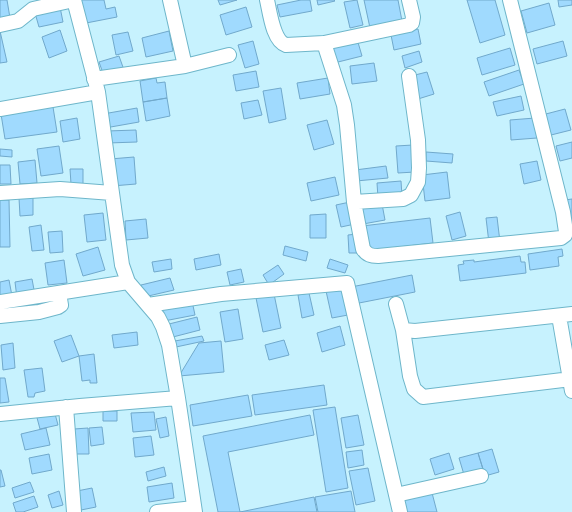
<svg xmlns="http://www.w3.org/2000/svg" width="572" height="512" font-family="'PT Serif',serif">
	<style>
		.building { fill: #a0dafe; stroke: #71a9cc }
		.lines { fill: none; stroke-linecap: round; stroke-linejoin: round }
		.minor-casing { stroke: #6eb6ca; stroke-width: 16 }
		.minor { stroke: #fff; stroke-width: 14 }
	</style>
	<rect width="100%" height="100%" fill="#c7f2fe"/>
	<path class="building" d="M0 0H7L10 18 0 20Z
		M76 0H104L106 9 115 7 117 17 81 24Z
		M218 0H237L220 5Z
		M301 0H310L312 11 280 17 277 5Z
		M317 0H334L335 1 318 5Z
		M357 0 363 25 350 28 344 2Z
		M364 0H398L402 21 370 28Z
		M467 0H495L505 35 480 43Z
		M558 0H572V5L559 7Z
		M549 3 555 25 527 33 521 11Z
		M60 7 63 22 39 27 35 13Z
		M246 7 252 27 226 35 220 15Z
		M418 29 421 44 394 50 391 35Z
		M60 30 67 51 49 58 42 37Z
		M0 31 7 62 0 63Z
		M169 31 173 51 146 57 142 38Z
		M128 32 133 51 116 55 112 35Z
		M357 39 362 56 334 63 329 46Z
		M253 41 259 64 245 68 238 45Z
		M563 41 567 56 537 64 533 49Z
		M510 48 515 65 482 75 477 58Z
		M419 51 422 62 405 68 402 56Z
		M119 56 124 70 104 76 99 62Z
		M374 63 377 81 352 84 350 66Z
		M519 70 524 84 489 96 484 82Z
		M256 71 259 87 236 91 233 75Z
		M427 72 434 94 418 99 411 76Z
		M156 78 157 83 165 82 167 98 143 102 140 81Z
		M328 78 330 94 300 99 297 83Z
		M281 88 286 119 269 123 263 91Z
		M521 96 524 110 497 116 493 102Z
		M167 98 170 116 146 121 143 102Z
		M258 100 262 115 244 119 241 103Z
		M53 107 57 132 5 139 1 114Z
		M137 108 139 122 105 128 103 114Z
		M565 109 571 130 547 136 542 115Z
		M77 118 80 139 63 142 60 121Z
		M535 118 537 138 511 140 510 120Z
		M327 120 334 144 314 150 307 125Z
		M136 130 137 142 108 143 107 131Z
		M572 142V158L560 161 556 146Z
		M413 145 415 172 398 173 396 146Z
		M59 146 63 173 41 176 37 149Z
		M0 149 12 150V157L0 156Z
		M426 152 453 154 452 163 426 161Z
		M134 157 136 184 112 186 110 159Z
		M35 160 37 183 20 184 18 162Z
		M537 161 541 180 524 184 520 164Z
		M0 165H10L11 184H0Z
		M386 166 388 178 356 181 355 170Z
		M70 169H83V184H71Z
		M447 172 450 198 425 201 422 175Z
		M335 177 339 195 311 201 307 183Z
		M401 181 402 196 378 198 377 183Z
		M33 197V215L20 216 19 198Z
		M572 199V218L568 219 565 200Z
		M0 200H9L10 247H0Z
		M350 202 355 224 341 227 336 205Z
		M382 204 385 220 363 224 361 207Z
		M460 212 466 236 452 240 446 216Z
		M103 213 106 240 87 242 84 215Z
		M326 214V238H310V215Z
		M497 217 500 242 489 243 486 218Z
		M430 218 433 243 365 251 362 226Z
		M146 219 148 238 126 240 125 221Z
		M41 225 44 250 32 251 29 227Z
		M62 231 63 252 50 253 48 232Z
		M357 234 358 253H349L348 235Z
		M285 246 308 252 306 261 283 255Z
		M98 247 105 270 83 276 76 254Z
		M562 249 563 256 558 257 559 266 530 270 528 254Z
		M219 254 221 265 196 270 194 259Z
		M520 256 521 262H525L526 273 460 281 458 265 464 264 463 261 474 260V262Z
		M171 259 172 269 154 272 152 262Z
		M330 259 348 265 345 273 327 268Z
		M64 260 67 283 48 285 45 263Z
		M278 265 284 274 269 285 263 275Z
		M241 269 244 282 230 285 227 272Z
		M412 275 415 292 354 304 351 287Z
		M170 278 174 290 144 297 141 285Z
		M32 279 35 295 17 298 15 282Z
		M9 280 12 296 0 299V282Z
		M341 288 348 315 332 318 326 291Z
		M309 293 314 315 302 318 298 295Z
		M274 294 281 328 263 332 256 298Z
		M192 301 195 315 164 321 161 307Z
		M238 309 243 339 225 342 220 312Z
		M197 317 200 330 169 338 165 325Z
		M340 326 345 345 322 352 317 333Z
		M137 332 138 345 114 348 112 335Z
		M71 335 79 356 62 362 54 341Z
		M202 336 204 341 176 347 175 341Z
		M284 340 289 355 269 360 265 345Z
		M221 341 224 372 179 376 199 343Z
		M13 343 15 368 3 370 1 345Z
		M94 354 97 383H90V380L82 381 79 356Z
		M42 368 45 391 35 393 34 397H28L24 370Z
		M0 378H5L9 402 0 403Z
		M324 385 327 405 255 415 252 395Z
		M248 395 252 416 193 426 190 405Z
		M335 407 348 488 326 492 313 410Z
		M54 410 58 425 40 429 36 414Z
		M103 411H117V421H103Z
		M154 412 156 430 133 432 131 413Z
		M310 415 314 435 228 452 240 512 314 497 317 512H218L203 436Z
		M358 415 364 445 346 448 341 418Z
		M166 417 169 436 160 438 156 419Z
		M102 427 104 444 91 446 89 428Z
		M46 428 50 445 25 450 21 434Z
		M88 428 89 454H75L74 429Z
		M151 436 154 455 135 457 133 438Z
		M492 449 499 472 485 476 478 453Z
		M362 450 364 465 348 468 346 452Z
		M449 453 454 469 435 475 430 459Z
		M478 453 484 472 465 478 459 458Z
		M49 454 52 470 32 474 29 458Z
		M164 467 166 476 148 481 146 472Z
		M368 468 375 501 356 505 349 471Z
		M0 470H1L5 486 0 487Z
		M30 482 34 492 15 498 12 488Z
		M172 483 174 498 149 502 147 487Z
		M92 488 96 507 81 510 77 491Z
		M431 489 437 512H407L403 497Z
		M59 491 63 505 52 508 48 495Z
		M351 491 355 512H318L315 497Z
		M34 496 38 507 23 512H16L13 503Z"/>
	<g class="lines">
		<defs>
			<path id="minor" d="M170 0 185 66
				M267 0C270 13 273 41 286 45L324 43 409 25 412 23 413 17 409 0
				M0 25 18 21 33 9 74 0 98 92 122 265 128 282 158 317 163 327 169 345 178 398 195 512
				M324 43 344 105 347 125 354 202 363 249C367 255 371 256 378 256L561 238 565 235 566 232 563 212 510 0
				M94 79 185 66 229 55
				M0 109 98 92
				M0 193 60 189 112 193
				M354 202 403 199 411 195 418 182 419 168 418 140 409 76
				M0 302 128 282
				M396 304 403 330 415 331 572 314
				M148 305 221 294 347 283 400 512
				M0 316 39 312 58 307 61 305 59 293
				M559 316 572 391
				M403 330 410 376 414 389 423 397 571 379
				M66 407 74 512
				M0 414 80 406 178 398
				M396 495 481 476
				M157 512 194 508"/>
		</defs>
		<use href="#minor" class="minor-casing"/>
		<use href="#minor" class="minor"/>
	</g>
</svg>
